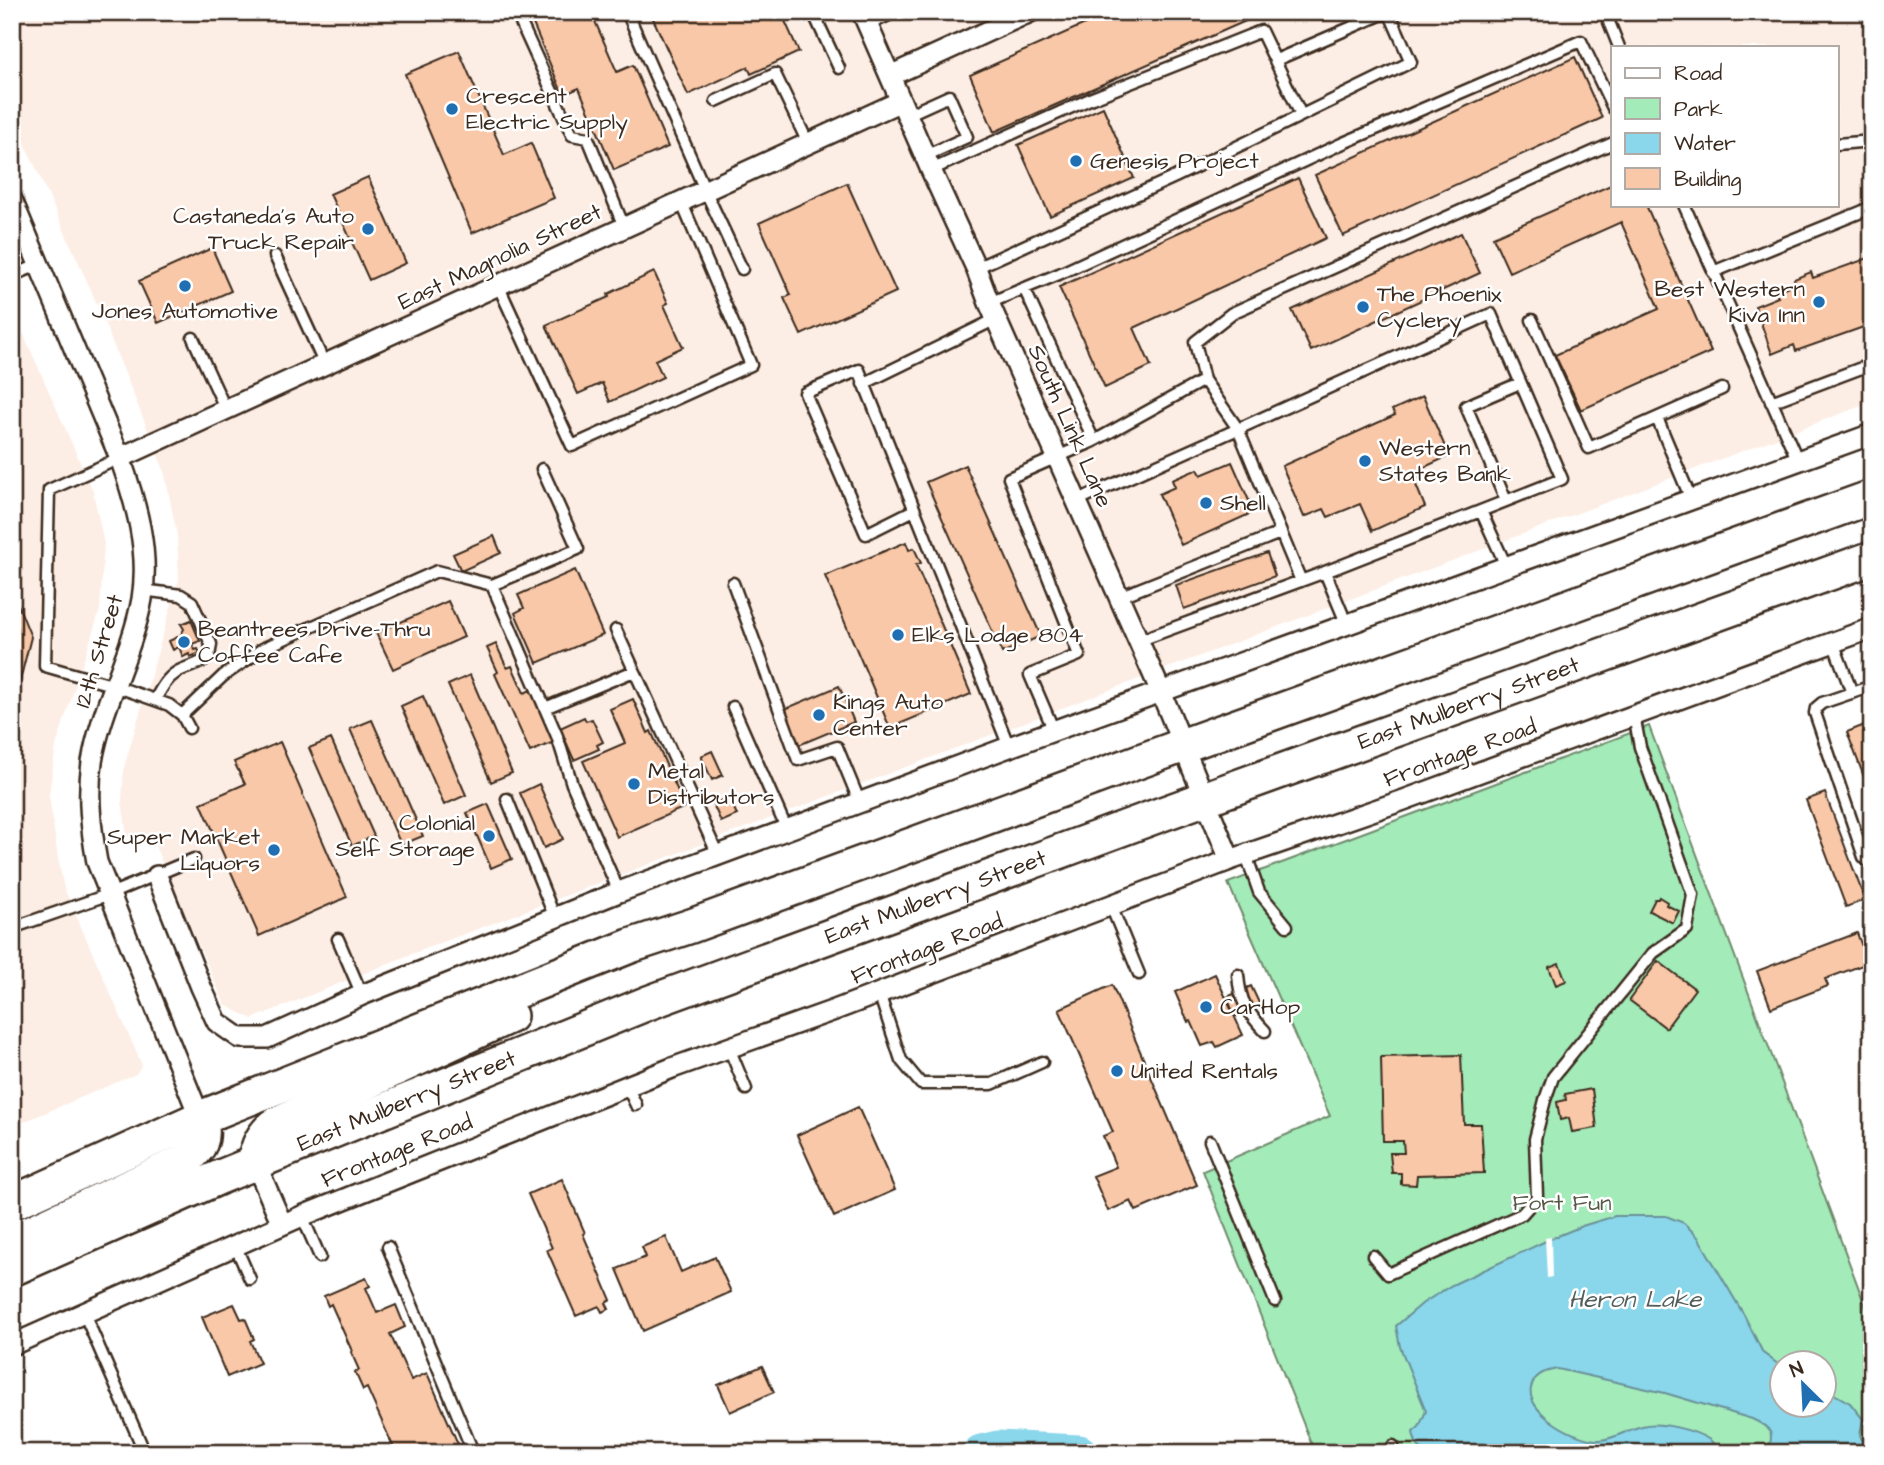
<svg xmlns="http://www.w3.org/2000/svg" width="1884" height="1465" font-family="'Architects Daughter',sans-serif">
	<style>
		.built { fill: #fdeee5; fill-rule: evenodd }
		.green { fill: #a3ebb9; stroke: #6f8a6c; stroke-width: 2; fill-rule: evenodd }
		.water { fill: #8ad6ea; stroke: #6a9198; stroke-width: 2 }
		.pier { fill: #fff }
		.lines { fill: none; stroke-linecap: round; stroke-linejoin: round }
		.river { stroke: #8ad6ea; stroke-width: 37 }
		.building { fill: #f9c8a8; stroke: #3b2a1e; stroke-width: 2 }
		.service-casing { stroke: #3b2a1e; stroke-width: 15 }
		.minor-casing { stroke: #3b2a1e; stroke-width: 24 }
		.trunk-casing { stroke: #3b2a1e; stroke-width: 38 }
		.service { stroke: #fff; stroke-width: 10 }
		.minor { stroke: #fff; stroke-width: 19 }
		.trunk { stroke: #fff; stroke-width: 33 }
		.poi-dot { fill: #1f6fb2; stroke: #fff; stroke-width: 2.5 }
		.labels { text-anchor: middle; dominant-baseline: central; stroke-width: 5; stroke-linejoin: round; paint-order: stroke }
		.poi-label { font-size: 23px; fill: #3b2a1e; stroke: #fff; text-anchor: start }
		.street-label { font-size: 23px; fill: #3b2a1e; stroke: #fff }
		.park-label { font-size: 23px; fill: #555a45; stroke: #fff }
		.water-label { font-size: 24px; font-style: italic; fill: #535e5b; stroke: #fff }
	</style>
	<rect width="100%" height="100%" fill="#fff"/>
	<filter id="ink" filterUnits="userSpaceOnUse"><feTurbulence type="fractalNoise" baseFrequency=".0143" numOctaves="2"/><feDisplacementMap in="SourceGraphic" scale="14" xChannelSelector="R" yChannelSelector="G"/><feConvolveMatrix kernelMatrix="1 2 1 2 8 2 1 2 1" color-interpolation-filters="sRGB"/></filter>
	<g filter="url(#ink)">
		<path class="built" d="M12 12H1872V402L414 953 252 1019 225 1005 154 844 127 836 122 801 124 767 179 579 177 535 164 470 91 290 12 115ZM1613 47H1837V205H1613Z
			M12 308 93 491 104 544 100 610 56 746 49 795 58 858 64 888 142 1065 136 1074 12 1127Z"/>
		<path class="green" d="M1649 726 1872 1324V1453H1315L1203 1171 1330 1116 1228 883ZM1783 1364H1825V1406H1783Z"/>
		<path class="water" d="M1615 1216H1666L1684 1223 1698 1237 1744 1315 1763 1353 1782 1367 1783 1406H1825V1389L1850 1403 1863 1419 1860 1435 1868 1453H1767C1775 1433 1772 1428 1752 1419L1665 1393 1558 1369C1547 1371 1536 1373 1532 1385 1521 1411 1579 1442 1600 1440 1615 1439 1628 1429 1642 1426 1659 1421 1695 1430 1710 1440 1714 1443 1717 1448 1720 1453H1429C1418 1449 1415 1443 1413 1432L1419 1427 1426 1411 1400 1347 1396 1326 1423 1303 1452 1285 1548 1240 1582 1226Z"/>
		<path class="pier" d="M1551 1237 1552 1277 1547 1278 1545 1238Z"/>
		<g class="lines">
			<path class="river" d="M981 1453 998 1449 1079 1453"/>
		</g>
		<path class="building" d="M528 12H591L617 72 633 65 668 147 614 170 579 88 563 95Z
			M650 12H781L799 52 751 74 748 67 688 95Z
			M1112 12H1266L994 132 970 75Z
			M459 51 504 155 531 143 554 198 472 233 405 74Z
			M1575 57 1602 118 1343 236 1315 175Z
			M1103 107 1134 178 1050 216 1018 145Z
			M368 177 406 263 369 280 330 194Z
			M1298 178 1326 238 1134 328 1151 366 1105 388 1059 287Z
			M847 183 896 292 801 335 784 298 791 295 759 223Z
			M1613 184V205H1646L1711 352 1581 410 1555 355 1659 309 1621 222 1509 272 1493 237Z
			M1461 233 1480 273 1311 351 1292 310Z
			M212 248 231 291 158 323 139 281Z
			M1872 251V324L1796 351 1794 345 1772 354 1755 306 1778 297 1775 292 1795 283 1794 279 1811 272 1813 278 1866 259Z
			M654 272 668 303 664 305 683 347 655 360 663 377 610 402 602 383 578 394 546 325 609 297 608 294Z
			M1423 396 1449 456 1420 469 1423 476 1414 480 1425 507 1372 531 1360 504 1328 517 1324 509 1304 517 1282 466 1395 415 1392 410Z
			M1232 462 1254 512 1181 545 1159 494 1175 487 1172 480 1198 469 1201 475Z
			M965 465 1041 636 1002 653 926 482Z
			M494 536 501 553 461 571 453 554Z
			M906 542 909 550 914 548 921 563 916 565 971 694 890 728 825 576Z
			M1267 553 1275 576 1184 609 1176 585Z
			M575 570 603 635 537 663 515 613 524 608 518 595Z
			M12 590 31 637 12 712Z
			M448 601 464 637 393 669 376 633Z
			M191 620 200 641 192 644 195 650 198 649 200 653 190 657 189 654 183 657 179 647 173 650 169 641 180 636 184 629 181 624Z
			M496 644 507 668 512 666 524 693 531 690 554 742 530 752 495 674 498 672 487 648Z
			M470 675 512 773 491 782 448 685Z
			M839 686 854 722 799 745 785 709Z
			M423 696 466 795 444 805 401 706Z
			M633 699 648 733 651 731 685 807 617 837 583 761 625 743 610 709Z
			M584 717 586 721 592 719 603 742 597 745 599 749 574 760 560 728Z
			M372 720 423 836 401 845 350 729Z
			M1872 722V798L1847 732Z
			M331 739 374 836 352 846 309 748Z
			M280 742 347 897 259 936 201 803 245 784 234 762Z
			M712 751 723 775 712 780 701 756Z
			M539 784 563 839 544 848 520 793Z
			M1825 793 1865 900 1846 907 1806 800Z
			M729 797 737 815 721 822 713 804Z
			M488 804 512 859 491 868 467 813Z
			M1659 897 1667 902 1666 905 1679 911 1673 923 1649 911 1655 899H1658Z
			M1857 933 1868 963 1825 979 1828 986 1771 1008 1757 971Z
			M1658 961 1695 989 1666 1028 1629 1000Z
			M1559 963 1566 981 1556 985 1549 967Z
			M1215 974 1243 1035 1217 1047 1214 1042 1202 1046 1191 1021 1188 1022 1175 992Z
			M1112 985 1197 1185 1136 1211 1131 1201 1108 1211 1093 1176 1116 1167 1103 1136 1113 1132 1059 1009Z
			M1251 986 1260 1005 1235 1017 1227 997Z
			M1461 1055 1464 1124H1481L1484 1173 1417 1175 1416 1185 1401 1184V1173H1392L1390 1153H1404L1403 1141H1383L1381 1057Z
			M1592 1089 1597 1128 1572 1132 1569 1118 1560 1120 1557 1102 1566 1100 1565 1094Z
			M858 1107 895 1190 834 1217 797 1135Z
			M562 1179 585 1233 583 1234 611 1300 606 1303 609 1309 602 1312 599 1306 576 1316 547 1250 552 1248 528 1194Z
			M666 1237 681 1272 715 1257 731 1292 643 1331 617 1269 646 1257 642 1247Z
			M366 1278 370 1286 366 1288 377 1313 396 1305 405 1327 390 1334 411 1380 427 1373 462 1453H396L367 1388 363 1390 355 1372 359 1370 351 1352 352 1351 331 1304 328 1306 324 1296Z
			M234 1304 241 1319 245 1318 254 1339 250 1341 260 1363 227 1377 202 1317Z
			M762 1366 774 1392 730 1412 718 1385Z"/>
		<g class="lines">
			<defs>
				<path id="service" d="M516 12 572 135 588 138 624 227
					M627 12 705 190 742 269
					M813 12 839 68
					M1605 12 1619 47
					M868 25 895 12
					M1276 60 1387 12
					M716 101 775 74 808 143
					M907 115 949 96 967 137 925 156
					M1837 144 1872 141
					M931 170 1090 99 1261 31 1301 115
					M1684 205 1798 461
					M275 256 325 365
					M976 268 1175 177 1411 62 1389 12
					M1713 272 1861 212 1872 206
					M12 276 40 264
					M498 285 572 446 751 365 681 201
					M1024 288 1094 441 1204 380
					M989 303 1059 274 1341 144 1581 41 1613 108
					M1532 320 1589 448 1722 389
					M193 338 226 410
					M863 384 996 319
					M1771 402 1872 364
					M1657 418 1691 499
					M120 458 49 490 45 666 115 686 169 705 182 715 189 728
					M542 469 578 549 492 585 557 736 572 784 619 892
					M1076 501 1238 429 1204 380 1195 342 1232 313 1613 143
					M1506 501 1466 406 1520 383
					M914 510 866 534 805 393 859 370 1009 747
					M1481 511 1507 568
					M1301 581 1238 429 1491 314 1562 479 1325 572
					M733 583 798 760 837 747 860 803
					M142 590 181 595 192 602 211 644 209 657C200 665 188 666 177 672 166 679 161 689 155 700
					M1119 597 1280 533
					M616 630 718 855
					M1138 641 1325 572 1347 625
					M1833 642 1852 693
					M1872 686 1822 703 1816 708 1815 713 1864 857 1872 865
					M733 707 787 830
					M545 708 634 671
					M182 715 223 676 264 648 437 571 492 585
					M1054 731 1030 675 1079 655 1009 478 1094 441
					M507 799 555 918
					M1246 855 1259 892 1287 926
					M1111 906 1139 974
					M12 928 110 894 194 859
					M338 939 362 995
					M1238 975C1240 1002 1247 1012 1265 1031
					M879 993 901 1060 921 1084H992L1042 1062
					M729 1048 746 1089
					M627 1086 636 1105
					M1210 1141 1275 1301
					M302 1216 320 1257
					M235 1245 250 1279
					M388 1247 471 1447
					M1373 1256 1388 1274 1522 1214 1537 1197 1535 1139 1545 1100 1553 1077 1653 953 1687 929 1693 895 1640 747 1634 715
					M84 1313 145 1453
					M1390 1453 1393 1446"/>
				<path id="minor" d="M862 12 931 170 976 268 989 303 1161 692 1230 860
					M890 76 1030 12
					M12 200 120 458C136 503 150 551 142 599 132 654 101 707 92 762 87 796 91 829 97 862L200 1118
					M120 458 901 101
					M157 876 201 987 217 1022 240 1038H267L362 995 619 892 1009 747 1872 434
					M255 1162 282 1224
					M12 1345 302 1216 672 1068 832 1011 1230 860 1401 801 1872 628"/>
				<g id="trunk">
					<path d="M255 1162C257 1145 264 1131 280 1122L510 1016"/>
					<path d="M12 1203 200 1118 630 946 691 926 1140 761 1872 497"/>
					<path d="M12 1241 184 1161C201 1148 206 1139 200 1118"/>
					<path id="s1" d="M12 1269 220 1177 648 1003 1162 814 1872 558"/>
				</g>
			</defs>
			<use href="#service" class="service-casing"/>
			<use href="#minor" class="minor-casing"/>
			<use href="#trunk" class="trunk-casing"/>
			<use href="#service" class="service"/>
			<use href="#minor" class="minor"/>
			<use href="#trunk" class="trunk"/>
		</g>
	</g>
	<g class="poi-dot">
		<circle cx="452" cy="109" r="7"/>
		<circle cx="1076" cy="161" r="7"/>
		<circle cx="368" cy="229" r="7"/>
		<circle cx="185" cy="286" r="7"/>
		<circle cx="1819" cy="302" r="7"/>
		<circle cx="1363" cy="307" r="7"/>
		<circle cx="1365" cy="461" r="7"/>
		<circle cx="1206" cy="503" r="7"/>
		<circle cx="898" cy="635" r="7"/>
		<circle cx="184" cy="642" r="7"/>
		<circle cx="819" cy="715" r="7"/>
		<circle cx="634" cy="784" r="7"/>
		<circle cx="489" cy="836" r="7"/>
		<circle cx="274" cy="850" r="7"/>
		<circle cx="1206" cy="1007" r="7"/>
		<circle cx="1117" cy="1071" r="7"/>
	</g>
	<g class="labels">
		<g class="poi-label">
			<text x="466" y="96">Crescent<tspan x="466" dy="26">Electric Supply</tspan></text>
			<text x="1090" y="161">Genesis Project</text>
			<text x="354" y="216" text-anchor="end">Castaneda's Auto<tspan x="354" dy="26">Truck Repair</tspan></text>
			<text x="1805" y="289" text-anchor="end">Best Western<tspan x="1805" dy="26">Kiva Inn</tspan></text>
			<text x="1377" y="294">The Phoenix<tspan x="1377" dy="26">Cyclery</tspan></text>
			<text x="185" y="311" text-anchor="middle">Jones Automotive</text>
			<text x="1379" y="448">Western<tspan x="1379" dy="26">States Bank</tspan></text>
			<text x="1220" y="503">Shell</text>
			<text x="198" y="629">Beantrees Drive-Thru<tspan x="198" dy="26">Coffee Cafe</tspan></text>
			<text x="912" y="635">Elks Lodge 804</text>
			<text x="833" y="702">Kings Auto<tspan x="833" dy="26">Center</tspan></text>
			<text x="648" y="771">Metal<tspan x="648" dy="26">Distributors</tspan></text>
			<text x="475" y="823" text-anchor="end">Colonial<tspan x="475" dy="26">Self Storage</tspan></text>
			<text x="260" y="837" text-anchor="end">Super Market<tspan x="260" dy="26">Liquors</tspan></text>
			<text x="1220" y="1007">CarHop</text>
			<text x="1131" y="1071">United Rentals</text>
		</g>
		<g class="street-label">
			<text transform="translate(500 257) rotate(-25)">East Magnolia Street</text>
			<text transform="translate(1070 426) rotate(66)">South Link Lane</text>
			<text transform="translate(99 651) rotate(-73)">12th Street</text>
			<text stroke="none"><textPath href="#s1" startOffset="1563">East Mulberry Street</textPath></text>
			<text transform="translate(1460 753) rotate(-20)">Frontage Road</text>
			<text stroke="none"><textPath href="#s1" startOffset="996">East Mulberry Street</textPath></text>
			<text transform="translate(927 949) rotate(-21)">Frontage Road</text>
			<text stroke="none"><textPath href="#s1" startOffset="429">East Mulberry Street</textPath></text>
			<text transform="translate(397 1151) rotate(-22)">Frontage Road</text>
		</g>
		<g class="park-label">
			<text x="1562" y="1203">Fort Fun</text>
		</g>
		<g class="water-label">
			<text x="1635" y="1300">Heron Lake</text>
		</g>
	</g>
	<rect width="1884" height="1465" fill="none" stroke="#fff" stroke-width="42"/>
	<rect x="21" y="21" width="1842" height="1423" fill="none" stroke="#3b2a1e" stroke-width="2.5" filter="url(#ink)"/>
	<rect x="1611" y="46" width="228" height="161" fill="#ffffff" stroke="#b1aaa5" stroke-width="2"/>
	<rect x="1625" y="68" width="35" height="10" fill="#ffffff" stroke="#b1aaa5" stroke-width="2"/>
	<text x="1674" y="80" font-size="21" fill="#3b2a1e">Road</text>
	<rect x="1625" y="98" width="35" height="21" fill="#a3ebb9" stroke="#b1aaa5" stroke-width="2"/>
	<text x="1674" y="116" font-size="21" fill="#3b2a1e">Park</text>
	<rect x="1625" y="133" width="35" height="21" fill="#8ad6ea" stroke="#b1aaa5" stroke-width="2"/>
	<text x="1674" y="150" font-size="21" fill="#3b2a1e">Water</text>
	<rect x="1625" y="168" width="35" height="21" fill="#f9c8a8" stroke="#b1aaa5" stroke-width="2"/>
	<text x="1674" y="186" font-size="21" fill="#3b2a1e">Building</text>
	<g transform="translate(1803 1384) rotate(336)"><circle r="33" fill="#ffffff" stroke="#b1aaa5" stroke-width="2"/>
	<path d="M0-5L12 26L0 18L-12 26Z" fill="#1f6fb2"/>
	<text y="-10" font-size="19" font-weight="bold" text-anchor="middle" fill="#3b2a1e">N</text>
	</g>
</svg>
